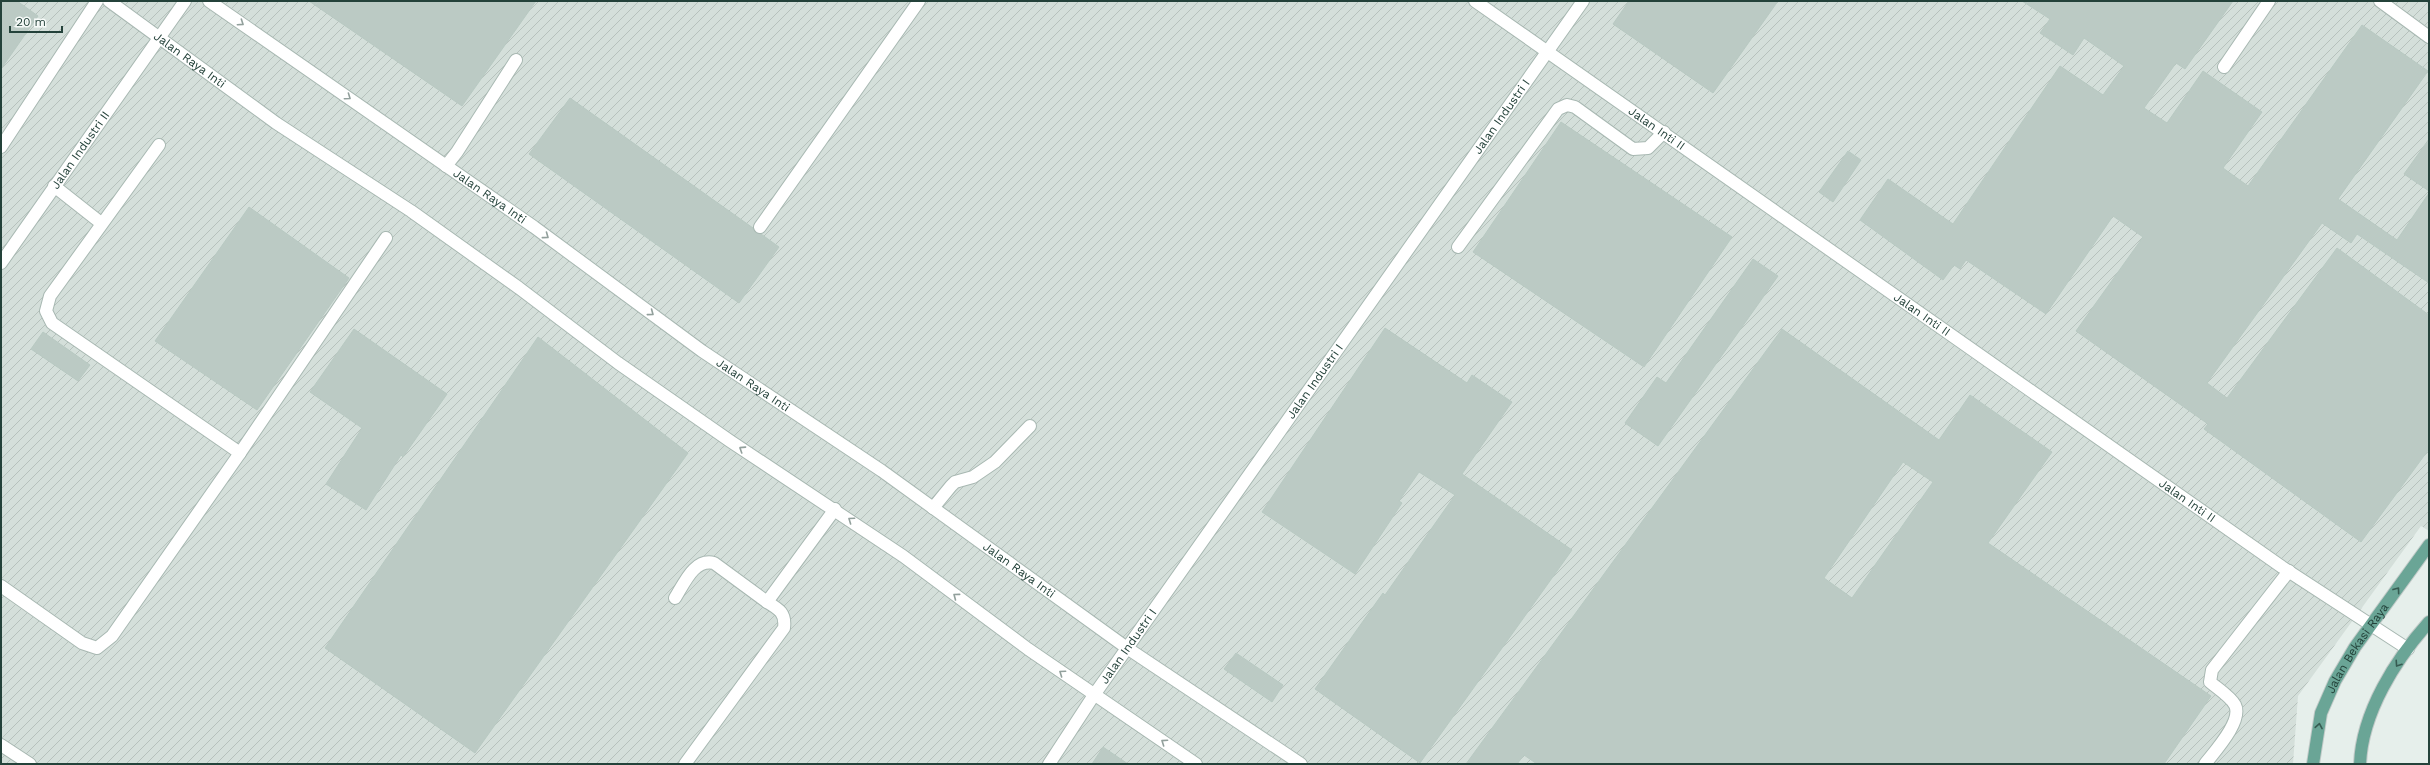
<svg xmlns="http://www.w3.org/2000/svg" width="2430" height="765" font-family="'Work Sans',sans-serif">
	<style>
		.industrial { fill: url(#industrial-furrows) }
		.building { fill: #bbcac4; stroke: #b8c9c2; fill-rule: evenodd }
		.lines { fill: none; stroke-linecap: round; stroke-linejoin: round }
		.minor-casing { stroke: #a8b8b2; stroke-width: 14 }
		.major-casing { stroke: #c2cac8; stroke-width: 14 }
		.minor { stroke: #fff; stroke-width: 12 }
		.major { stroke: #6aa596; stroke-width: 12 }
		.oneway { stroke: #92a09c }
		.oneway2 { stroke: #365b51 }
		.labels { text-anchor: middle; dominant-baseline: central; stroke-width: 4; stroke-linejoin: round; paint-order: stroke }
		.street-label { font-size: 12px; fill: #24423a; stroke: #f7fbf9 }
	</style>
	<defs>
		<pattern id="industrial-furrows" width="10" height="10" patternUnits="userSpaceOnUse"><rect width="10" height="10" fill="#d4dfda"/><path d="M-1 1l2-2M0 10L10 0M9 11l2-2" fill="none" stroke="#b6c1bc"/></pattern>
	</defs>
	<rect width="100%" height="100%" fill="#e6efeb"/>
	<path class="industrial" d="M1 1H2429V531L2421 526 2298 696 2293 764H1Z"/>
	<path class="building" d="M1 1H17L38 16 1 69Z
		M309 1H536L462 106Z
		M1629 1H1778L1713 93 1613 24Z
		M2022 1H2233L2185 69 2176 63 2144 108 2167 123 2203 71 2262 112 2223 168 2248 186 2362 25 2428 71 2338 199 2397 240 2429 193V283L2357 234 2351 243 2322 223 2207 383 2227 398 2337 248 2429 315V449L2361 542 2204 429 2208 424 2076 331 2143 237 2113 216 2046 314 1966 260 1960 269 1954 265 1943 280 1860 220 1888 179 1953 224 2060 66 2103 95 2124 66 2084 38 2073 55 2040 33 2050 19Z
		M570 98 753 228 756 233 761 234 779 247 739 303 529 154Z
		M1561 122 1732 237 1644 367 1473 252Z
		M2429 139V191L2404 174Z
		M1848 151 1861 160 1833 202 1819 192Z
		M249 207 349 278 257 410 155 341Z
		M1753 259 1778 276 1658 446 1625 423 1657 377 1666 383Z
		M1385 328 1467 383 1472 375 1512 402 1462 474 1572 550 1420 763 1315 689 1383 593 1385 595 1455 495 1419 472 1399 501 1402 503 1355 574 1262 512Z
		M354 329 447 394 403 457 401 455 366 510 326 484 362 428 310 392Z
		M1782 329 1939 440 1970 395 2052 452 1988 543 2211 696 2164 764H1537L1524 755 1517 764H1466ZM1903 462 1933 482 1852 598 1824 578Z
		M43 332 90 365 78 381 31 349Z
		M538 337 688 453 475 753 325 648Z
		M1236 653 1283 685 1272 702 1224 669Z
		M1103 747 1128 764H1092Z"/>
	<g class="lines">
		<defs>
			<g id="minor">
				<path id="s1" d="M109 1 276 123 411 211 519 288 618 363 730 441 903 556 1028 649 1196 764"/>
				<path id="s2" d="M209 1 534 227 702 351 882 471 1127 648 1301 764"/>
				<path id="s3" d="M1475 1 2282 567 2408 649"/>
				<path d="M2380 1 2429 37"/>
				<path d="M2224 67 2269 1"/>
				<path d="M159 145 50 296 46 311 52 323 240 453 386 238"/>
				<path d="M1 147 97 1"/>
				<path d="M446 166 457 152 516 60"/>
				<path d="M54 186 101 223"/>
				<path d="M760 227 919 1"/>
				<path d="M1458 247 1558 109 1567 105 1575 107 1633 149 1648 148 1664 132"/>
				<path id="s4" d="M1 263 185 1"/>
				<path d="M933 508 951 486 955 482 973 477 995 462 1030 426"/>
				<path d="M1 586 82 643 97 648 112 636 240 453"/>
				<path d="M675 598C684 584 694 558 714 563L767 602 835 509"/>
				<path d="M1 745 30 764"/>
				<path d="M685 764 784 628C786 613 779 609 767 602"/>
				<path id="s5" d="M1049 764 1094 695 1583 1"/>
				<path d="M2205 764C2215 751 2243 721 2235 705 2231 697 2217 688 2210 682L2212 670 2289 571"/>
			</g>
			<g id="major">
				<path id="s6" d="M2313 764 2321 713 2335 681 2355 647 2429 545"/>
				<path d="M2360 764C2362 712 2396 659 2429 622"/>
			</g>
		</defs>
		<use href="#minor" class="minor-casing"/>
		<use href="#major" class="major-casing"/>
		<use href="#minor" class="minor"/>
		<use href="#major" class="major"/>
	</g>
	<defs><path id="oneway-chevron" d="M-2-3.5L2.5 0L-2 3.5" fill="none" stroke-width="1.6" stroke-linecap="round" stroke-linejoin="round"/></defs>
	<g class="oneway">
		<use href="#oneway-chevron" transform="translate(241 23) rotate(34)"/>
		<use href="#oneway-chevron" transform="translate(348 97) rotate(35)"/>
		<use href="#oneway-chevron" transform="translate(546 236) rotate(36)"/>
		<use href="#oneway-chevron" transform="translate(651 313) rotate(37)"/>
		<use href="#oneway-chevron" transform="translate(742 449) rotate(-147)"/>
		<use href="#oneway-chevron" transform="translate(851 520) rotate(-145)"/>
		<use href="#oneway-chevron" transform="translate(956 596) rotate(-143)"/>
		<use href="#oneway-chevron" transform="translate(1062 673) rotate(-145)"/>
		<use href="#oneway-chevron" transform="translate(1164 742) rotate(-146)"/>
	</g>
	<g class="oneway2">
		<use href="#oneway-chevron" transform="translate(2397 590) rotate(-54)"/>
		<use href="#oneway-chevron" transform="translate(2398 664) rotate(124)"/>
		<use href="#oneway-chevron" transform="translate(2319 726) rotate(-80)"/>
	</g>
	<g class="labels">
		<g class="street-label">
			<text stroke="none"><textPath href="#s1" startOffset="100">Jalan Raya Inti</textPath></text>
			<text stroke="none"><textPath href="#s5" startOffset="790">Jalan Industri I</textPath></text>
			<text stroke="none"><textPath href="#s3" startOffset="222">Jalan Inti II</textPath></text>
			<text stroke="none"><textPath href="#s4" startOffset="138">Jalan Industri II</textPath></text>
			<text stroke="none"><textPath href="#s2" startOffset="342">Jalan Raya Inti</textPath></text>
			<text stroke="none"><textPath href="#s3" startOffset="546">Jalan Inti II</textPath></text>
			<text stroke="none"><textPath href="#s5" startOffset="466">Jalan Industri I</textPath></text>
			<text stroke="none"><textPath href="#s2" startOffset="666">Jalan Raya Inti</textPath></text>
			<text stroke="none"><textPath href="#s3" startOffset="870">Jalan Inti II</textPath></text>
			<text stroke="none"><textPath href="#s2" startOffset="990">Jalan Raya Inti</textPath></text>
			<text stroke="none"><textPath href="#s5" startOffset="142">Jalan Industri I</textPath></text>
			<text stroke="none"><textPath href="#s6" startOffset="126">Jalan Bekasi Raya</textPath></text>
		</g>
	</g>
	<rect width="2430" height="765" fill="none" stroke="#24423a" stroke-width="4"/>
	<path d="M10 26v6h52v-6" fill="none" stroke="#24423a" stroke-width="2"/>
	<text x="16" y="26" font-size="12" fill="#24423a" stroke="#f7fbf9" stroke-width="3" paint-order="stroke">20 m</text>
</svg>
